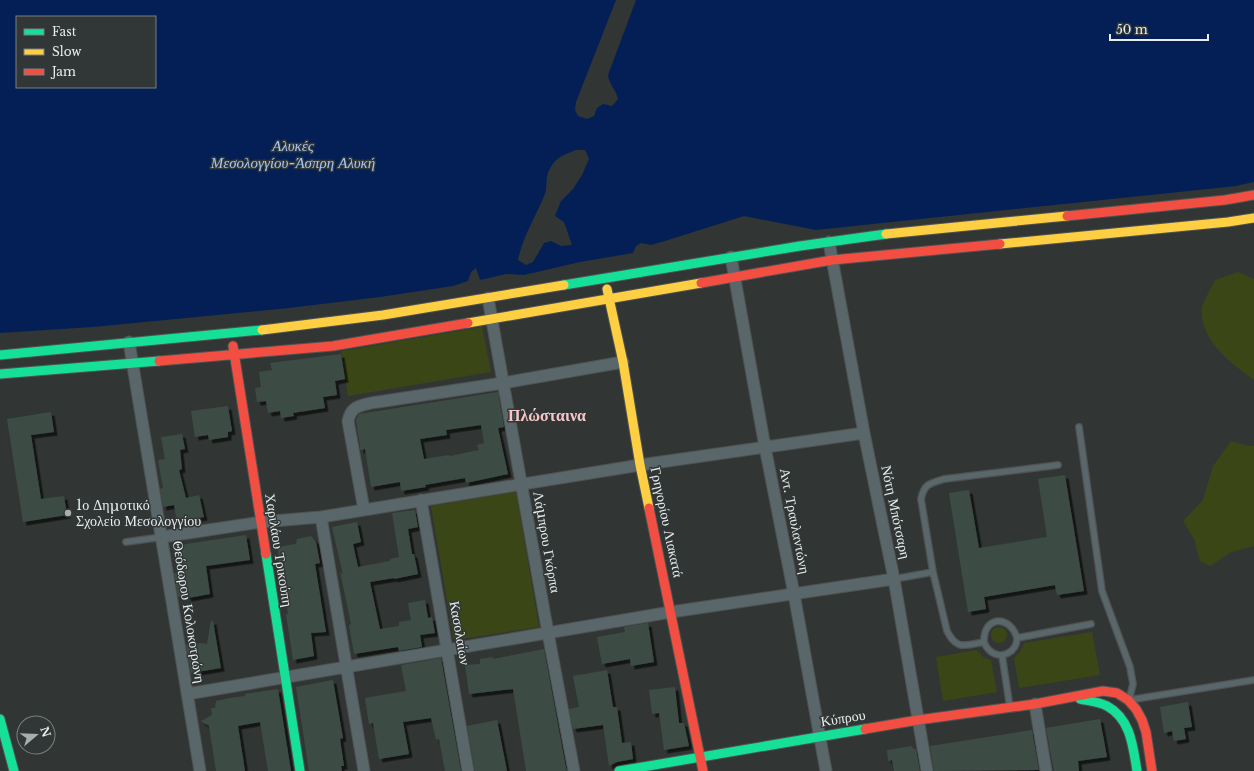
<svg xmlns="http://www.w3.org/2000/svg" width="1254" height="771" font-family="'Libre Baskerville',serif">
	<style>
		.green { fill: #3b4617 }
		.water { fill: #041f55; fill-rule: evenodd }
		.building { fill: #3c4c45; fill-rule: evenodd; filter: url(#shadow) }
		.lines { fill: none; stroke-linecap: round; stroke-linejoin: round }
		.lane-casing { stroke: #4f5252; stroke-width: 8 }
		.street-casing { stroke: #4f5252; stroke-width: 13 }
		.fast-casing { stroke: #4f5252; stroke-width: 11 }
		.slow-casing { stroke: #4f5252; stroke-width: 11 }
		.jam-casing { stroke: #4f5252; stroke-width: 11 }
		.lane { stroke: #59666a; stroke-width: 5.5 }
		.street { stroke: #59666a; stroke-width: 11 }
		.fast { stroke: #16e098; stroke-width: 9 }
		.slow { stroke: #ffcf43; stroke-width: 9 }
		.jam { stroke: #f24e42; stroke-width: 9 }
		.poi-dot { fill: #a9adad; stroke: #303736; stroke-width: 1.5 }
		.labels { text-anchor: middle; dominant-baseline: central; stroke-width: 3; stroke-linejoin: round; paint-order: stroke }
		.poi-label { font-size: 14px; fill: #e9eded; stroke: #303736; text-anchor: start }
		.street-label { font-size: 14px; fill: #e9eded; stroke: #303736 }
		.water-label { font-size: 15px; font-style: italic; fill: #a5c5fc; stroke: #303736 }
		.quarter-label { font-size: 16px; font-weight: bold; fill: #f9c5c6; stroke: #303736 }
	</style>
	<defs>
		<filter id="shadow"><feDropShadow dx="3.5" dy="3.5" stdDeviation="0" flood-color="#0009"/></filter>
	</defs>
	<rect width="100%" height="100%" fill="#313635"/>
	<path class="green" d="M1238 272 1254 279V380C1231 363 1199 340 1202 308 1203 301 1212 287 1215 280Z
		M482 327 491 372 348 396 341 351Z
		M1231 441 1249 446H1254V546L1231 552 1210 566 1200 561 1194 539 1183 521 1203 500 1213 466Z
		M516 492 539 627 454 640 431 506Z
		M991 635a8 8 0 1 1 16 0a8 8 0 1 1-16 0Z
		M1092 632 1100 675 1019 688 1014 658 1020 652 1024 643Z
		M977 650 983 657 991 660 997 692 943 701 936 657Z"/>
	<path class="water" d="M0 0H616L576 102 575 110 578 116 587 119 594 116 597 108 603 104 612 106 618 99C616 89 609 85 608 75L636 0H1254V182L1236 186 1179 192 816 230 744 216 665 241 651 245 641 243 636 246 633 253 580 262 524 275 506 274 480 280 476 268 471 272 468 281 453 286 380 297 289 308 93 327 0 333ZM17 17H155V87H17ZM576 150H585L589 159 582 175 573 189 561 201 555 216 564 222 572 245 561 246 551 241 544 243 533 262 526 265 518 260C523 236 536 216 545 194 548 186 544 177 551 167 556 157 566 154 576 150Z"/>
	<path class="building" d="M341 354 345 379 335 381 337 395 323 397 325 408 293 413 294 416 281 418 280 411 268 413 266 401 257 402 255 388 261 387 259 372 272 370 270 363Z
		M498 392 504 427 498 428 508 474 466 483 465 478 425 485 426 487 401 491 400 482 371 487 365 449 360 450V446L356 420 359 414ZM481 425 484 443 477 445 479 450 450 456 449 455 424 459 420 439 447 435 446 430Z
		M228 406 232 431 228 432V437L209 440 208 435 195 437 191 411Z
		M51 412 54 432 31 435 41 499 64 496 67 515 23 522 7 419Z
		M182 434 185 449 180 450 182 469 179 470 186 498 199 495 204 517 177 522 174 505 163 507 160 489 163 488 158 460 165 459 161 437Z
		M1065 475 1084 591 1057 595 1055 585 984 597 986 609 968 612 949 493 969 490 979 548 1047 537 1038 479Z
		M415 510 418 527 408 529 412 554H414L418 574 394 579V578L370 582 380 629 399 626V622L411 620 408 603 425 600 428 618 432 617 435 633 420 635 422 647 399 651 398 647 354 654 349 625 351 624 340 571 343 575 332 527 357 522 361 542 353 544 358 567 390 561V559L399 557 392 513Z
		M246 535 250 560 206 566 210 594 188 598 187 595 178 597 174 573H177L173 546Z
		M311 536 316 542 320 563 315 564 326 632 311 633 314 656 293 660 286 614H288L283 578 280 579 277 568 279 563 278 547 296 544 297 539Z
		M211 621H213L221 668 191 673 186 645 192 644 194 645 200 643 207 644Z
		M648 623 654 662 631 666 630 659 602 664 597 637 625 632 624 627Z
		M544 649 566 768 567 771H526L513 689 469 694 465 665 480 664V659L493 657V659Z
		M441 658 461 771H445L439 739 436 740 431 718 403 722 409 754 379 759 373 723 369 724 365 698 406 691 401 665Z
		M607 670 613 707H617L622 743 631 742 633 759 617 762 609 766 603 725 573 729 569 709 579 707 573 676Z
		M333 680 343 738 340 739 344 766H341L342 771H309L296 687Z
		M675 687 679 723H684L689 746 664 750 659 713 652 714 649 690Z
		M278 689 291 771H268L260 722 238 726 245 771H216L209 726 201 721 212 715 211 708H215L216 701 230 698 245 696V694Z
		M1188 702 1192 727 1184 728 1186 739 1174 741 1172 731 1164 733 1160 707Z
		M1100 719 1107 757 1078 761 1079 771H1054L1046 728Z
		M497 720 507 771H475L467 726Z
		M1032 730 1039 770 934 771 930 746Z
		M912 746 913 749H916L920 771H894L892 760 888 761 887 750Z"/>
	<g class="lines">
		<defs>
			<path id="lane" d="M1079 427 1102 591 1130 667 1133 684 1129 700 1254 680
				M126 542 162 537
				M933 572 947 631C957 651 965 645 984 642 985 645 987 648 989 650 1001 661 1017 652 1017 638L1091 624
				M894 579 933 572 921 499C924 484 930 483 944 479L1058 465
				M984 642C983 616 1010 614 1017 638
				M1002 655 1010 708"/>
			<path id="street" d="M829 242 864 433 894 579 927 771
				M731 257 765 447 794 594 826 771
				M488 298 548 633 574 771
				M129 342 200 771
				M421 500 468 771
				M364 510 348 421C351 407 358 406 371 403L503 383 623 362
				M321 517 364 771
				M162 537 261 522 321 517 640 465 864 433
				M187 694 671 612 894 579
				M1035 704 1046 771"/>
			<path id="fast" d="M564 285 800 246 886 234
				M0 355 262 330
				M0 374 159 361
				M266 554 300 771
				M1080 699C1089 701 1099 702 1107 706 1131 719 1133 747 1137 771
				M0 719 14 771
				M619 771 865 729"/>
			<path id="slow" d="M886 234 1067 216
				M1000 244 1228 222 1254 218
				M607 289 623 362 640 465 649 508
				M468 323 701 283
				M262 330 383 315 564 285"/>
			<path id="jam" d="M1067 216 1225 200 1254 195
				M701 283 832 260 1000 244
				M233 346 266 554
				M159 361 333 346 468 323
				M649 508 703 771
				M865 729 918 720 1035 704 1103 691 1117 693 1128 700 1136 709 1142 720 1146 732 1152 771"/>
		</defs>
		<use href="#lane" class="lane-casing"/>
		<use href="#street" class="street-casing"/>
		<use href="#fast" class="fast-casing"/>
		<use href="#slow" class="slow-casing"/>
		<use href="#jam" class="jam-casing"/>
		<use href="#lane" class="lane"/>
		<use href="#street" class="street"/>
		<use href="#fast" class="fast"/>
		<use href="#slow" class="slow"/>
		<use href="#jam" class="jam"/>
	</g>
	<circle class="poi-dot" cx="68" cy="513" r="4"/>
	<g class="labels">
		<g class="poi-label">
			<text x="76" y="505">1ο Δημοτικό<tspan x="76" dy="16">Σχολείο Μεσολογγίου</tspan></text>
		</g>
		<g class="street-label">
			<text transform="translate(896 512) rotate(78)">Νότη Μπότσαρη</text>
			<text transform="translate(795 521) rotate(79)">Αντ. Τραυλαντώνη</text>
			<text transform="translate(667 522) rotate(78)">Γρηγορίου Λιακατά</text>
			<text transform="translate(547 542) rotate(80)">Λάμπρου Γκόρπα</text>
			<text transform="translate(279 550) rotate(81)">Χαριλάου Τρικούπη</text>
			<text transform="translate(189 612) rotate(81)">Θεόδωρου Κολοκοτρώνη</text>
			<text transform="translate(460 633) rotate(80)">Κασολαίων</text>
			<text transform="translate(843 718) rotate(-9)">Κύπρου</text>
		</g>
		<g class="water-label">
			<text x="293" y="145">Αλυκές<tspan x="293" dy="17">Μεσολογγίου-Άσπρη Αλυκή</tspan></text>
		</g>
		<g class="quarter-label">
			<text x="547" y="415">Πλώσταινα</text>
		</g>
	</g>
	<rect x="16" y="16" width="140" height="72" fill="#303736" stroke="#7a807f"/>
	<rect x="24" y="29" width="20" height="6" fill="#16e098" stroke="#7a807f"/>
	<text x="52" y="36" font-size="12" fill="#e9eded">Fast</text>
	<rect x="24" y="49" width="20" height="6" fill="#ffcf43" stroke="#7a807f"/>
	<text x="52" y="56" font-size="12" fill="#e9eded">Slow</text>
	<rect x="24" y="69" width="20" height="6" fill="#f24e42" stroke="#7a807f"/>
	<text x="52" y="76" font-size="12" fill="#e9eded">Jam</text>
	<g transform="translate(36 735) rotate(71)"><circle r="19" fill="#303736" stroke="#7a807f"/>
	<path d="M0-3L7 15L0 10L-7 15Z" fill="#a9adad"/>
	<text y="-6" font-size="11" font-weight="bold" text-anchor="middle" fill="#e9eded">N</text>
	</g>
	<path d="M1110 34v6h98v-6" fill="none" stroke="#e9eded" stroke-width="2"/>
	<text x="1116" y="34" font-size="12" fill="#e9eded" stroke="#303736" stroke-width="3" paint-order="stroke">50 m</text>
</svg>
